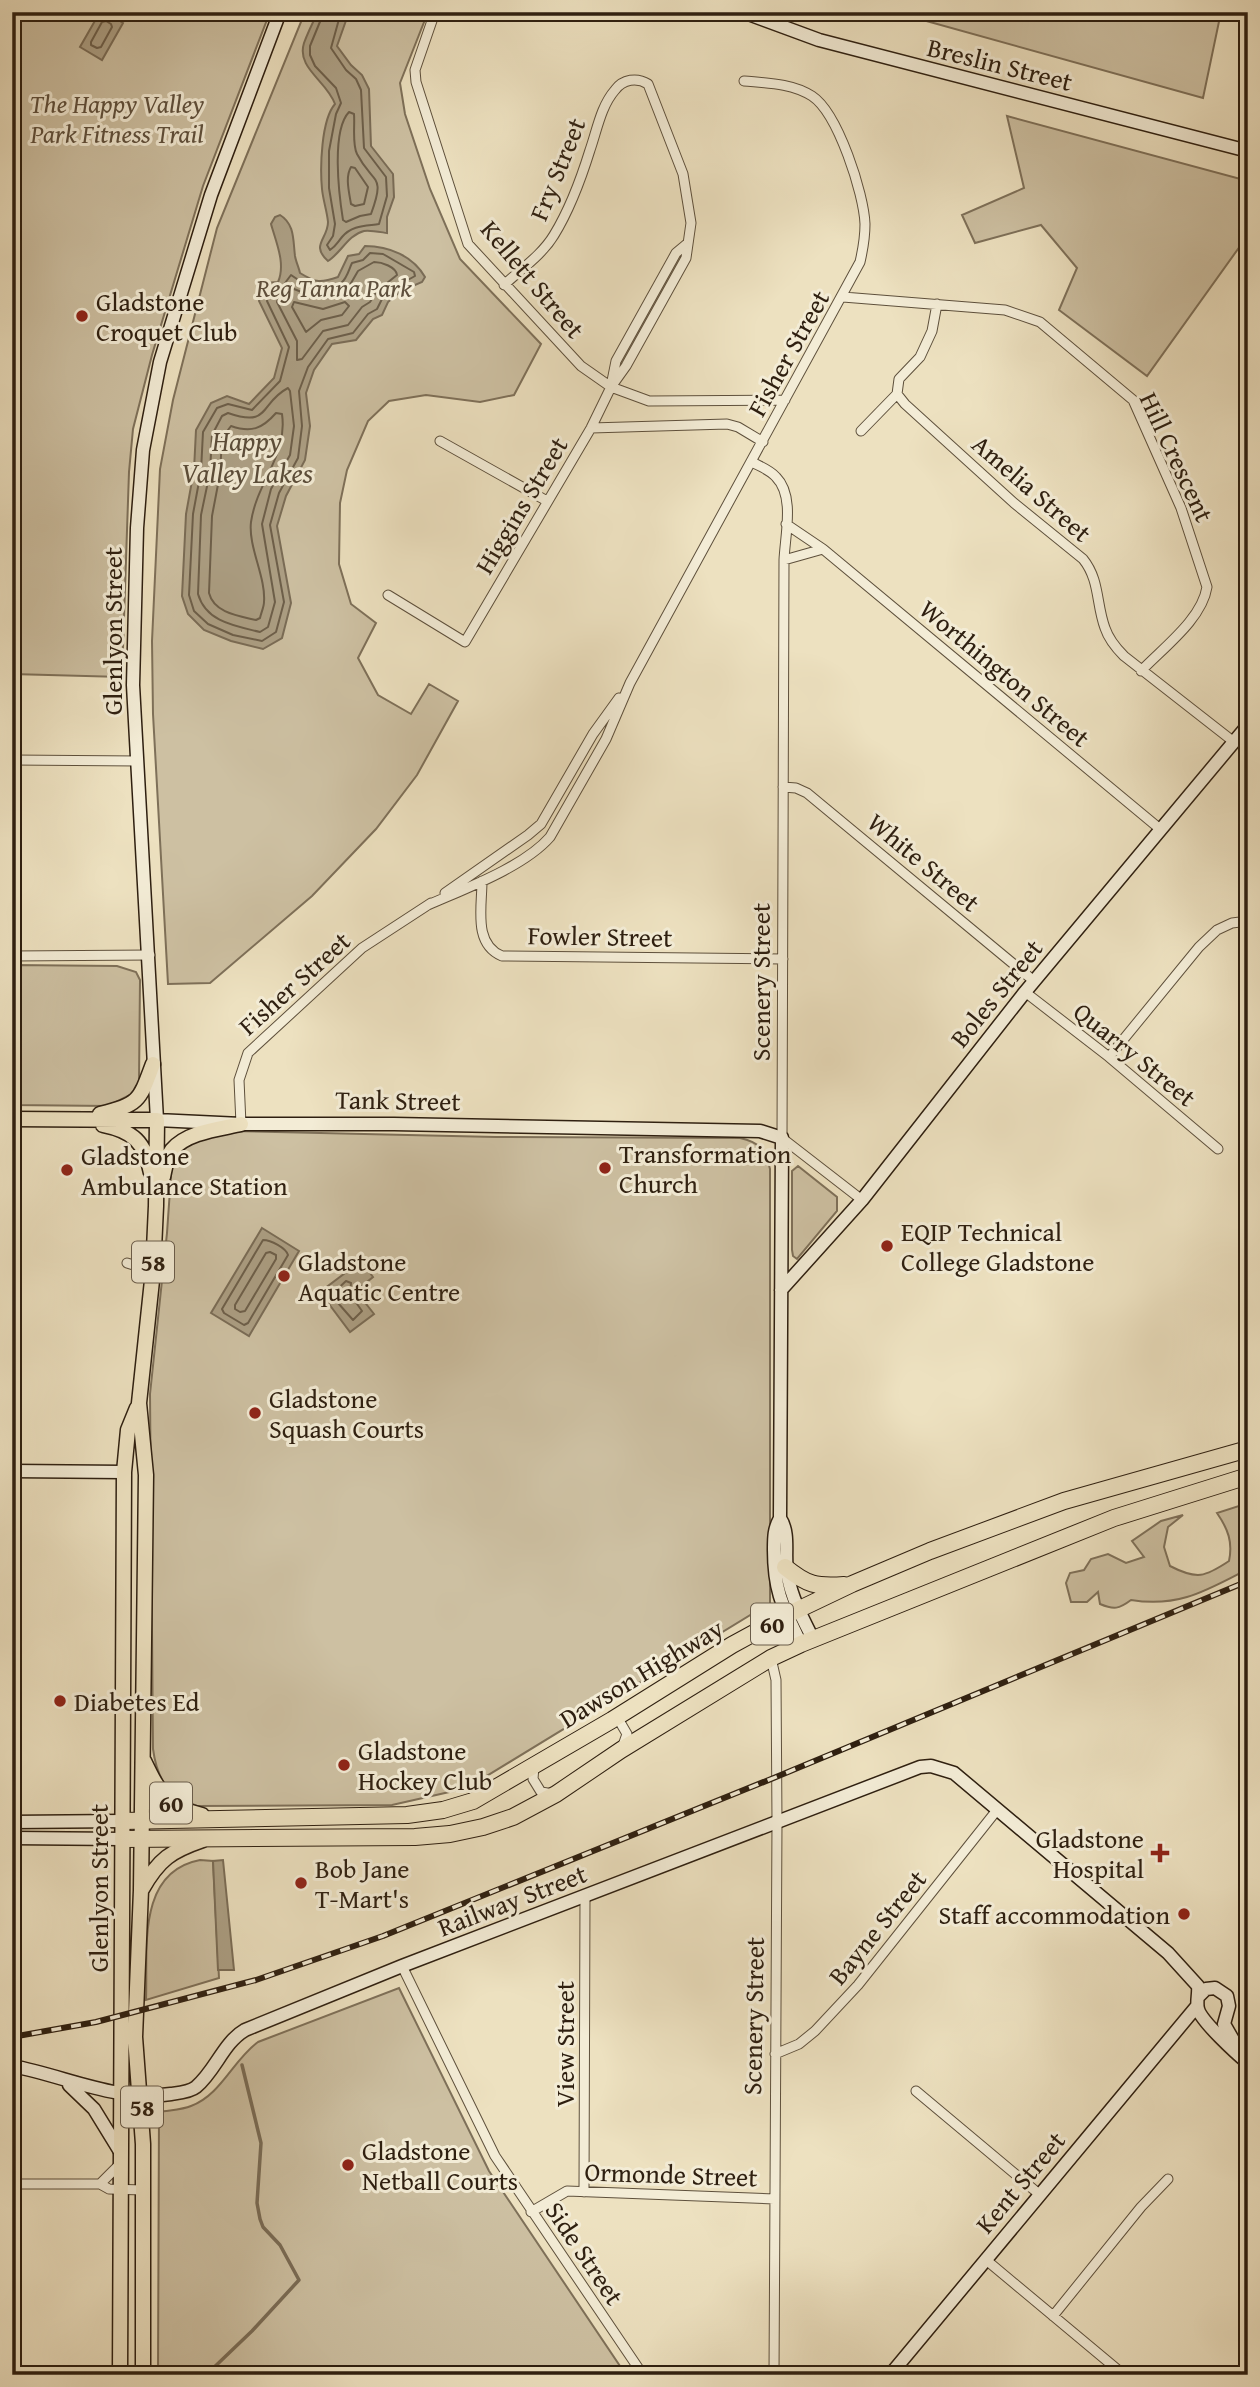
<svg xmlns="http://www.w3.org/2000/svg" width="1260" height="2387" font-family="'Gentium Book Plus',serif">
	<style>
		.green { fill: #cdc0a2; stroke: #7e7059; stroke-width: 2 }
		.water { fill: #ac9f84; stroke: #7a6c56; stroke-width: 2 }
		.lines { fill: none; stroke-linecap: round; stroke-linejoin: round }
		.shore { stroke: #6d5f4a; stroke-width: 2 }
		.stream { stroke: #7a6c56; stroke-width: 3.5 }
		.street-casing { stroke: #5e503c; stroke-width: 11 }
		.secondary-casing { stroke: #2e1f10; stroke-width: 15 }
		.primary-casing { stroke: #2e1f10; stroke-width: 17 }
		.highway-casing { stroke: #2e1f10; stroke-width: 18 }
		.street { stroke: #f3ecd6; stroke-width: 9 }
		.secondary { stroke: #f3ecd6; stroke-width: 12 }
		.primary { stroke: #ede1c0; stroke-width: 14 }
		.highway { stroke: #ede1c0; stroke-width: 16 }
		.rail-casing { stroke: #2e1f10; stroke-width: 6 }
		.rail { stroke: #f3ecd6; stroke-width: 3.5; stroke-dasharray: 10; stroke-linecap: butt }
		.poi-dot { fill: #8f2418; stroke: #f3ecd6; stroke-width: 2.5 }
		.labels { text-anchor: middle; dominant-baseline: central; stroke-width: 6; stroke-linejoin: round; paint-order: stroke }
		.shield { fill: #f3ecd6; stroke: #695c4b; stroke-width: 2 }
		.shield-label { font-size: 24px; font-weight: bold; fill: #2e1f10 }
		.street-label { font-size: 26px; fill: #2e1f10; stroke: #f3ecd6 }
		.park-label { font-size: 26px; font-style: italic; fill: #5e4f3c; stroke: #f3ecd6 }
		.poi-label { font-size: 26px; fill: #2e1f10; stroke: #f3ecd6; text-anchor: start }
		.water-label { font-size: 28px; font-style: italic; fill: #5a4c39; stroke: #f3ecd6 }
	</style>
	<rect width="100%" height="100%" fill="#ede1c0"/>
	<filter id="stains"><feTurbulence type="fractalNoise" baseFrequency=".00286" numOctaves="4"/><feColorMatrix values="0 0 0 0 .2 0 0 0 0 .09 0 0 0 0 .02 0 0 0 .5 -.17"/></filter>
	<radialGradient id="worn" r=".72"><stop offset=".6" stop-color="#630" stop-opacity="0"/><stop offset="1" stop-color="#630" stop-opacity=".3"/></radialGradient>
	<path class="green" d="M12 12H270L203 186 152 355 133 429 129 472 122 677 12 674Z
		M305 12H428L400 83 405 114 430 189 460 259 541 344 514 395 480 402 426 395 389 401 368 421 347 470 340 503 339 564 351 604 376 623 358 658 378 695 411 714 429 684 458 701 417 775 376 829 312 896 210 983 168 984 153 714 152 641 160 469 173 400 217 228Z
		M894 12H1221L1203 98Z
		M1007 116 1248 181V235L1147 376 1059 310 1077 268 1041 225 975 243 962 215 1024 188Z
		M12 965 117 966 136 972 140 980 139 1082 134 1093 108 1106 12 1105Z
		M233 1131 496 1137 740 1138C759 1142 766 1150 770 1169V1603L467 1788 392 1805 197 1806C167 1795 157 1779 153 1749L150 1394 167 1233 172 1161 182 1148 198 1135Z
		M798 1166 837 1197V1211L797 1259 793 1256 792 1250V1171Z
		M1248 1503V1569C1207 1590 1179 1608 1131 1600 1119 1609 1114 1610 1100 1604L1098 1592 1087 1602H1071L1066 1583 1070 1573 1084 1570 1091 1559 1108 1554 1126 1563 1144 1557 1132 1541 1161 1521 1183 1515 1168 1527 1164 1547 1170 1566C1197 1580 1205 1577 1229 1561 1233 1542 1228 1529 1217 1513Z
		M200 1860 213 1861 219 1978 146 2000C148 1950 136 1872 200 1860Z
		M399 1988 489 2171 626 2375H158L159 2112C169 2110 182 2110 191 2106 221 2095 233 2060 258 2042Z"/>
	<path class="water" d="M100 12H106L123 23 102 60 80 47Z
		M318 12H349L337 46 351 65 362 75 369 89 371 146 393 174 394 197 387 217V233C380 232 370 230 364 231 348 235 341 253 328 261 310 245 328 239 328 222 327 211 323 200 322 189 320 168 321 120 335 104 327 81 296 68 304 43 308 32 313 22 318 12Z
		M280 215C295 224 293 241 295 256 296 262 299 268 300 273 316 283 321 283 338 277L348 256 359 254 365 246C389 246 413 256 425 277L422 282 401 291 388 302 382 315 373 319 356 340 332 344 314 370 306 393 310 426 305 460 286 496 277 526 291 603 282 638 263 649 231 641 204 630 188 614 182 596 186 514 194 470 196 430 211 403 227 396 249 404 274 378 282 348 259 301 265 283 278 282C286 264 276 242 271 224L275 217Z
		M262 1228 299 1251 249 1336 211 1313Z
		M361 1261 373 1277 356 1291 374 1314 350 1332 320 1292Z
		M223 1860 234 1970H218L213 1861Z"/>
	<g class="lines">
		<path class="shore" d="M324 12 310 46V55L315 66 336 88 341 103 336 114 329 151V188L335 224 333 236 327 245 330 250C336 246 337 243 342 237 352 225 366 226 379 224L387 196 386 177 364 148 361 90 356 79 346 70 331 48 341 12
			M106 21 111 24 112 27 101 47 97 48 91 45V42L102 22Z
			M349 112 354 114C355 126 352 144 357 154 373 185 386 173 371 214L360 216 346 222 343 220C339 195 331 131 349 112Z
			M351 167 355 168 368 187 364 204 355 206 351 204C349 192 345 177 351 167Z
			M370 253 383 254 414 272 415 276 397 286 383 297 377 309 368 314 353 333 328 339 308 367 299 391 302 426 298 458 279 493 270 525 284 602 276 632 262 641 233 635 208 624 194 611 189 595 193 514 201 471 203 432 217 408 228 404 252 410 280 381 289 347 267 301 270 290 282 287 291 275C305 285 324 296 341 283 347 279 349 269 352 263L363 260Z
			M374 262C382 262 396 267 397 275L377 291 370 302 362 307 348 325 323 331 302 359 297 360V341L277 302 278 298 294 289 317 298H327L347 290 358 271Z
			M294 302 323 309 345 302 349 306 342 315 321 320 306 332 292 307Z
			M288 388 290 391 294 426 290 455 271 489 262 524 275 602 268 627 260 632C235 626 206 622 198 594L201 515 210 472 212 435 222 416 228 413C271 428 259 403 288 388Z
			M276 413 282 414C288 456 257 481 251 522 248 547 266 577 264 602 264 607 261 613 260 618L256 620C239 616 214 613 209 593L212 516 220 474 222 438 231 426C251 433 262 429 276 413Z
			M263 1240C271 1240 286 1248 288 1255L248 1323 244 1325 224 1313 222 1309Z
			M270 1252 276 1255V1259L245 1311 240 1312 235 1309V1305L266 1253Z
			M346 1281 351 1283 350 1294 362 1311 353 1320 331 1295Z"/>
		<path class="stream" d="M206 2375 252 2331 299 2280 280 2245 263 2227 260 2219 257 2203 261 2143 242 2065"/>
		<defs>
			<path id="street" d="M435 12 415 70 416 82 468 244 581 366 611 387 649 401 785 400
				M843 297 1005 310 1040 322 1133 400 1181 508 1207 587C1202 619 1164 647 1141 671
				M611 386 616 361 676 253 688 243
				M897 394 905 404 1014 503 1083 559C1100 580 1096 604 1105 628 1109 640 1116 648 1124 656L1234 742
				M591 428 727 424 738 427 763 442
				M861 431 897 394 899 379 920 357 932 331 937 304
				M440 441 547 501
				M752 462C761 467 770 470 776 477 795 496 785 535 784 560L782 1138 862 1200
				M786 524 823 549 1160 829
				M784 560 823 549
				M388 595 465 642 591 428 611 387 626 366 686 258 691 223 683 174 648 84C637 77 623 79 615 90 601 106 597 130 590 150 581 179 570 209 554 235 542 255 521 269 504 285
				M12 760 138 761
				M783 787 796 788 807 793 1034 981
				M482 881C482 907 473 944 502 956L783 959
				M445 893 528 835 541 824 593 734 619 698
				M428 905C464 889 524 867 550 837L606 739 630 683 860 262C863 249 865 237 865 224 864 194 838 113 812 96 792 83 766 83 744 81
				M12 956 150 955
				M1025 992 1109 1057 1218 1149
				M1109 1057 1199 947 1217 930 1232 923 1248 921
				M241 1124 239 1080 248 1053 362 948 431 903
				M127 1263 153 1271
				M771 1658 776 1680 777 1822 774 2375
				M612 1720 620 1722 627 1734 622 1748
				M534 1766 533 1779 541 1792 554 1794
				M402 1966 495 2156 643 2375
				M775 2054 799 2044 815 2031 858 1985 997 1810
				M916 2091 1039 2194
				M12 2184H100L109 2189 143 2190
				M100 2184 121 2163
				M584 2192 585 1897
				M531 2212 567 2191 774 2199
				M985 2259 1124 2375
				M1053 2316 1141 2207 1168 2179"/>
			<path id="secondary" d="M280 12 211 195 160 362 143 450 137 528 133 685 157 1120 241 1124H394L760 1131 782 1138 780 1518C774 1529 774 1537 774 1550 774 1592 783 1607 801 1644
				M743 12 819 40 1248 151
				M781 1290 862 1200 1025 992 1248 725
				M12 1471 124 1472
				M780 1518C791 1535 783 1558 788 1577 792 1599 803 1619 813 1639
				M12 1822 123 1821
				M12 1838 123 1839
				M1199 1996 1206 1989 1215 1988 1227 1996 1229 2006 1224 2024 1236 2045
				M12 2066C66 2076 115 2102 171 2094 178 2093 190 2092 196 2087 216 2070 223 2043 245 2030L402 1966 920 1767 931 1766 954 1773 1168 1953 1198 1986C1199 1994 1196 2002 1198 2009 1201 2021 1237 2054 1248 2063
				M69 2085 94 2109 121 2153
				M890 2375 1197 2006"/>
			<path id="primary" d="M100 1114C139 1104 139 1102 153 1064
				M12 1119 157 1120 156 1206 153 1271 139 1403 146 1475 141 1890 135 2037 143 2144V2375
				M103 1125C133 1131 145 1142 151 1173
				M163 1177C165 1168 166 1158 172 1150 187 1132 219 1129 241 1124
				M144 1761C159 1792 166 1807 202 1815
				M142 1889C159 1859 171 1851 203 1840
				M120 2375 124 1472 128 1430 137 1408"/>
			<path id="highway" d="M785 1567C807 1585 816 1587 844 1585
				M123 1821 407 1815 443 1810 473 1801 612 1720 732 1645 787 1615 852 1584 930 1551 1064 1501 1248 1449
				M123 1839 415 1837 450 1834 483 1827 513 1817 556 1794 621 1750 771 1658 801 1644 1114 1518 1248 1476"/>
		</defs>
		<use href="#street" class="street-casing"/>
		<use href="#secondary" class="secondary-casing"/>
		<use href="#primary" class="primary-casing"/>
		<use href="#highway" class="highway-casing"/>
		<use href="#street" class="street"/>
		<use href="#secondary" class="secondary"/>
		<use href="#primary" class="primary"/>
		<use href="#highway" class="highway"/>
		<defs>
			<path id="rail" d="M12 2037 96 2022 256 1980 383 1936 776 1777 1248 1581"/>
		</defs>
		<use href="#rail" class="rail-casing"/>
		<use href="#rail" class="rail"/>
	</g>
	<g class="poi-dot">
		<circle cx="82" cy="316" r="7"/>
		<circle cx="605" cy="1168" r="7"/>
		<circle cx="67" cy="1170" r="7"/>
		<circle cx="887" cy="1246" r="7"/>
		<circle cx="284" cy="1276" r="7"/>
		<circle cx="255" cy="1413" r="7"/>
		<circle cx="60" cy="1701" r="7"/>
		<circle cx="344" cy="1765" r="7"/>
		<path d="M1156.5 1842.5h7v7h7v7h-7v7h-7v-7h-7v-7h7z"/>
		<circle cx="301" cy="1883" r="7"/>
		<circle cx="1184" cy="1914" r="7"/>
		<circle cx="348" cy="2165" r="7"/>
	</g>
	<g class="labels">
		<g class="shield">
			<rect x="132" y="1241.5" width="42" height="41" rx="5"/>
			<rect x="751" y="1603.5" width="42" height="41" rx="5"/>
			<rect x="150" y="1782.5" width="42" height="41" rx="5"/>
			<rect x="121" y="2086.5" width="42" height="41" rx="5"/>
		</g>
		<g class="shield-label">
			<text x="153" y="1262">58</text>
			<text x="772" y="1624">60</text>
			<text x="171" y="1803">60</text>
			<text x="142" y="2107">58</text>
		</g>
		<g class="street-label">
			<text transform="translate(1000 64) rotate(14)">Breslin Street</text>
			<text transform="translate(557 169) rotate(-68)">Fry Street</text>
			<text transform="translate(533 279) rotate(50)">Kellett Street</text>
			<text transform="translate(788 353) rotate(-61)">Fisher Street</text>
			<text transform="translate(1177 457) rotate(65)">Hill Crescent</text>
			<text transform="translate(1032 488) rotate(41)">Amelia Street</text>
			<text transform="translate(521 505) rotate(-59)">Higgins Street</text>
			<text transform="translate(112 631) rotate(-90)">Glenlyon Street</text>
			<text transform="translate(1005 673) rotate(40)">Worthington Street</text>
			<text transform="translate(924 862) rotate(40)">White Street</text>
			<text transform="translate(600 936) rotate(1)">Fowler Street</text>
			<text transform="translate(760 982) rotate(-90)">Scenery Street</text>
			<text transform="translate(294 983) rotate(-42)">Fisher Street</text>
			<text transform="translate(996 993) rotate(-51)">Boles Street</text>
			<text transform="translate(1135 1054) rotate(39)">Quarry Street</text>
			<text transform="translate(398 1100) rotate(1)">Tank Street</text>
			<text transform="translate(641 1673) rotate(-31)">Dawson Highway</text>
			<text transform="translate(98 1888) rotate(-90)">Glenlyon Street</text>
			<text transform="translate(512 1900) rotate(-21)">Railway Street</text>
			<text transform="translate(877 1927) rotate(-51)">Bayne Street</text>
			<text transform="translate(753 2016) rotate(-89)">Scenery Street</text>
			<text transform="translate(564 2044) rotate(-90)">View Street</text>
			<text transform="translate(671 2174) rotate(2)">Ormonde Street</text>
			<text transform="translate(1020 2182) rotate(-50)">Kent Street</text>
			<text transform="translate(585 2253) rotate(56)">Side Street</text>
		</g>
		<g class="park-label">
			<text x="117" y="103">The Happy Valley<tspan x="117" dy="30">Park Fitness Trail</tspan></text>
			<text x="334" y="287">Reg Tanna Park</text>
		</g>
		<g class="poi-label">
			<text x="96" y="301">Gladstone<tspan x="96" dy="30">Croquet Club</tspan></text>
			<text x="619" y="1153">Transformation<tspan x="619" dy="30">Church</tspan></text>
			<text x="81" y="1155">Gladstone<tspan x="81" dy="30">Ambulance Station</tspan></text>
			<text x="901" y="1231">EQIP Technical<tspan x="901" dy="30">College Gladstone</tspan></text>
			<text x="298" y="1261">Gladstone<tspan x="298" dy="30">Aquatic Centre</tspan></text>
			<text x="269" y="1398">Gladstone<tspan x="269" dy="30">Squash Courts</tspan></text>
			<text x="74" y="1701">Diabetes Ed</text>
			<text x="358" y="1750">Gladstone<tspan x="358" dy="30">Hockey Club</tspan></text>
			<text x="1144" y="1838" text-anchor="end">Gladstone<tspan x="1144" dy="30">Hospital</tspan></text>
			<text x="315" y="1868">Bob Jane<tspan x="315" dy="30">T-Mart's</tspan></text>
			<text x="1170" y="1914" text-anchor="end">Staff accommodation</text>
			<text x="362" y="2150">Gladstone<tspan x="362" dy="30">Netball Courts</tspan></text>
		</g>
		<g class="water-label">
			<text x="247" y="440">Happy<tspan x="247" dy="32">Valley Lakes</tspan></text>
		</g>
	</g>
	<rect width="1260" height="2387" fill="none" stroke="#ede1c0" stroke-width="42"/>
	<rect x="14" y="14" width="1232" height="2359" fill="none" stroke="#2e1f10" stroke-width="3.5"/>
	<rect x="21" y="21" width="1218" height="2345" fill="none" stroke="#2e1f10" stroke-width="2"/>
	<rect width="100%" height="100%" filter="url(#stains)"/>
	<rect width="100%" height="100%" fill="url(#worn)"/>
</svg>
